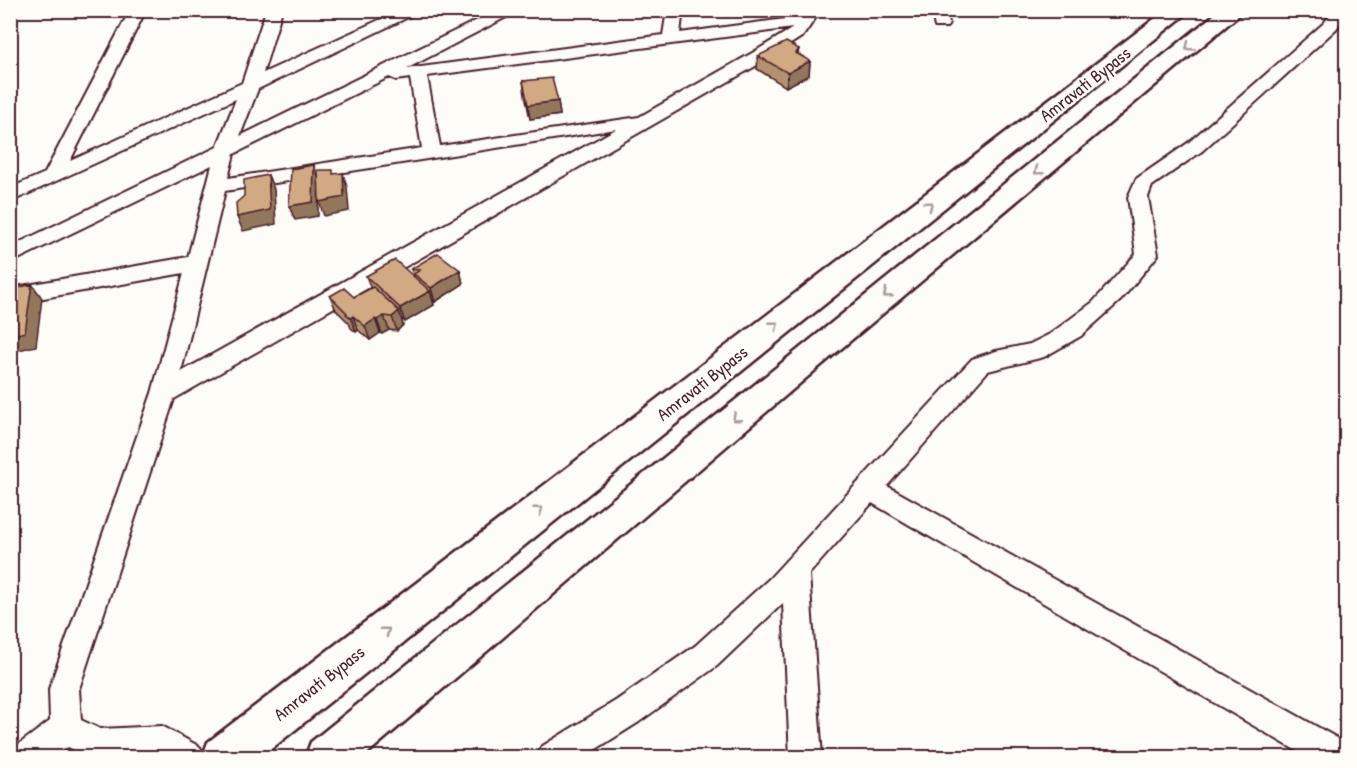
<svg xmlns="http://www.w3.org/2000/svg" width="1357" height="768" font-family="'Patrick Hand',sans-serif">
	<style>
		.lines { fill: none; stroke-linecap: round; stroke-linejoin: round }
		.street-casing { stroke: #4a1f2b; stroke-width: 4 }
		.highway-casing { stroke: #4a1f2b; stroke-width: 5 }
		.street { fill: #fdfcf7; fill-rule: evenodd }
		.highway { fill: #fdfcf7; fill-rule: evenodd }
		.wall { fill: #b49271; stroke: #4a1f2b; stroke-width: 1.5 }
		.shaded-wall { fill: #92775c; stroke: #4a1f2b; stroke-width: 1.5 }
		.building { fill: #d1aa83; stroke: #4a1f2b; stroke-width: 1.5 }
		.oneway { stroke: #ac999b }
		.labels { text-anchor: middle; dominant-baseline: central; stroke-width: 5; stroke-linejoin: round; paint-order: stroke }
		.street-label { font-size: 18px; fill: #4a1f2b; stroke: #fdfcf7 }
	</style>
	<rect width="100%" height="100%" fill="#fdfcf7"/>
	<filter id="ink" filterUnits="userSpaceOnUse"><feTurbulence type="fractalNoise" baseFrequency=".0167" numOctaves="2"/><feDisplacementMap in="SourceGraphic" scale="12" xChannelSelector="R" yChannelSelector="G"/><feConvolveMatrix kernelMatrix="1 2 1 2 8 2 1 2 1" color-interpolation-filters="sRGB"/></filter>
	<g filter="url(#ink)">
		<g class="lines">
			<defs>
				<path id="street" d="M10 10H19L10 16Z
					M130 10H146L70 161 242 83 266 10H282L263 73 401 10H423L258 89 240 136 498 10H520L406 69 663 35 667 10H683L680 33 800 17 805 10H821L803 36 766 60 174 399 79 689 81 720 100 729 162 726 200 747 205 758H90L68 747 54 758H10L15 747 50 721 49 689 152 393 184 273 10 304V288L188 257 212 165 10 263V247L217 147 236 99 10 202V188L45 173ZM793 28 754 52 639 117 440 146 427 76ZM389 77 396 80 410 78 422 148 228 178 234 154ZM616 129 181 372 225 191Z
					M931 10H947L949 24 947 27H935Z
					M1334 10H1346V16L1336 29 1202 151 1152 186 1148 197 1158 255 1121 300 1081 336 1044 357 988 371 887 486 1346 743V758H1309L872 503 809 574 822 758H790L783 603 717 666 639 722 582 758H536L541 747 617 700 695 646 769 579 972 359 996 351 1030 344 1050 334 1093 302 1136 254 1128 197 1136 179 1188 143 1324 23Z"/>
				<path id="highway" d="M1166 10H1191L260 758H202L208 742Z
					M1220 10H1245L819 367 362 758H305L311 742Z"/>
			</defs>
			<use href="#street" class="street-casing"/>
			<use href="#highway" class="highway-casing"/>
			<use href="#street" class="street"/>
			<use href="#highway" class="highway"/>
		</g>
		<path class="wall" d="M799 49 798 54 810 61 809 75 786 87 757 69 758 56Z
			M523 81 558 101 560 115 530 119 525 95Z
			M411 269 460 270 463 284 435 302 432 300 434 305 405 322 401 318 403 325 397 331 389 330 382 334 380 333 370 340 358 330 356 332 351 328 349 323 336 310 330 296 354 297 371 289 366 276 414 277Z"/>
		<path class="shaded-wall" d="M810 61 809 75 786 87 788 73Z
			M558 101 560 115 530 119 528 105Z
			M314 165 319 179 318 216 295 220 289 206Z
			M343 173 347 187 349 211 324 216 319 202Z
			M268 175 274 189 276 224 243 231 237 217Z
			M460 270 463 284 435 302 431 288Z
			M32 284 42 298 36 346 10 352V336Z
			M430 291 434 305 405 322 400 308Z
			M399 311 403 325 397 331 392 317Z
			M353 316 358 330 356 332 351 318Z
			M384 316 389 330 382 334 377 320Z
			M375 319 380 333 370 340 365 326Z"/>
		<path class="building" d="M786 42 799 49 796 53 810 61 788 73 758 56Z
			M552 78 558 101 528 105 523 81Z
			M314 165 313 202 289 206 291 169Z
			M318 170H333V174L343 173 344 197 319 202Z
			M268 175 270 210 237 217 236 203 244 196V180Z
			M438 253 460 270 431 288 414 274 420 270 411 269Z
			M395 260 430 291 400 308 366 276Z
			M32 284 25 332 10 336V290Z
			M373 287 399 311 392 317 384 316 377 320 375 319 365 326 353 316 351 318 346 314 347 313 330 296 344 288 354 297Z"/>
		<defs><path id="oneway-chevron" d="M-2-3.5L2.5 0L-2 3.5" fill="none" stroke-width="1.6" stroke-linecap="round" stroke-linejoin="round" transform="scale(1.5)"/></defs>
		<g class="oneway">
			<use href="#oneway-chevron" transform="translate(1189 47) rotate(141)"/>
			<use href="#oneway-chevron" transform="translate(1038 171) rotate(141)"/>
			<use href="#oneway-chevron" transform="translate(929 205) rotate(-38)"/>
			<use href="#oneway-chevron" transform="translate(887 294) rotate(141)"/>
			<use href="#oneway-chevron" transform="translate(775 325) rotate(-38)"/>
			<use href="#oneway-chevron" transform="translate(736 418) rotate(140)"/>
			<use href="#oneway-chevron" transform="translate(539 510) rotate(-38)"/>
			<use href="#oneway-chevron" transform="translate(386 631) rotate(-38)"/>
		</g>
	</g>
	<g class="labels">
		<g class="street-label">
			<text transform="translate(1085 84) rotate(-38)">Amravati Bypass</text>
			<text transform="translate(702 383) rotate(-38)">Amravati Bypass</text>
			<text transform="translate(319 683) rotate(-38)">Amravati Bypass</text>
		</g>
	</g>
	<rect width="1357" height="768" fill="none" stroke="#fdfcf7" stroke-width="36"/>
	<rect x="18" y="18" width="1321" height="732" fill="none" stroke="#4a1f2b" stroke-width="2" filter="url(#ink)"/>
</svg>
